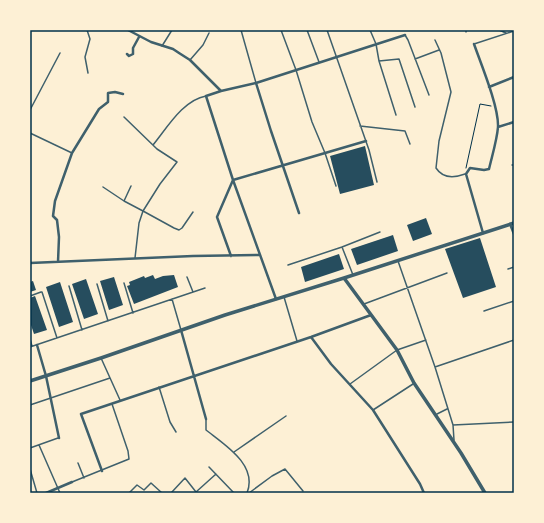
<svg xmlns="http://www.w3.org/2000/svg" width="544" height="523" font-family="Cabin,sans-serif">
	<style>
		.building { fill: #264d5e }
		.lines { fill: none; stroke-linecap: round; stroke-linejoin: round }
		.path { stroke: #003049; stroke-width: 1 }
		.service { stroke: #3f606c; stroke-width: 1.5 }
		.minor { stroke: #3f606c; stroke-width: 2.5 }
		.tertiary { stroke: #3f606c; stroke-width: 3.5 }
		.neatline { fill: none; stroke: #003049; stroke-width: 1.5 }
	</style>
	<rect width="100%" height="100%" fill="#fdf0d5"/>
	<path class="building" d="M365 146 374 185 340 194 330 156Z
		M426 218 432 234 413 241 407 225Z
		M393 235 398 251 357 265 351 249Z
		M480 238 496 287 463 298 445 249Z
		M339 254 344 269 305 282 301 267Z
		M153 275 155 279 163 276 174 275 178 287 134 304 127 286 130 285 129 282 144 276 145 278Z
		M114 277 123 305 109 310 100 281Z
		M86 279 98 314 84 319 72 284Z
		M33 281 36 290 30 292V282Z
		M60 282 73 322 59 327 46 287Z
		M35 296 47 330 34 334 30 322V298Z"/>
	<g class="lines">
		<path class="path" d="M466 168 480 104 491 106"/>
		<path class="service" d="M87 30 90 39 85 57 88 73
			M241 30 256 83
			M281 30 296 70 312 122 325 153 336 186
			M307 30 319 62
			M327 30 369 150 377 182
			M370 30 376 44 379 61 399 59 415 107
			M499 30 506 33
			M466 32V30
			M405 35 408 40 429 95
			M435 40 441 53 451 92 439 141 436 168C443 179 454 178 465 174
			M474 44 514 31
			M162 46 172 30
			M415 59 439 50
			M190 60 203 45 209 33
			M379 61 396 115
			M30 110 60 53
			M360 126 405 131 410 144
			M30 133 72 153
			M153 145C167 128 183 100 206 96
			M512 165H514
			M103 187 124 201 143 211 160 184 177 162 157 149 124 117
			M124 201 131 186
			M342 247 380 232
			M135 258 139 223 143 211 174 228 179 230 182 228 193 212
			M398 261 435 367 453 425 454 440
			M288 265 342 247 353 275
			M508 269 514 267
			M187 277 193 292
			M124 283 133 313
			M97 284 108 321
			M69 286 82 330
			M30 296 41 292H42L57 338
			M284 297 297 341
			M172 299 181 330
			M364 304 447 273
			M484 311 514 301
			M30 339 32 346
			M30 347 205 288
			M101 358 120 400
			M435 367 514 340
			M350 384 397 350 426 340
			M159 387 170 422 176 432
			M30 405 110 378
			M373 410 413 384
			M437 414 447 409
			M206 419V430C225 445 258 465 247 493
			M453 425 514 422
			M39 445 60 493
			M30 448 58 438
			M234 452 286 416
			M78 463 84 478
			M209 467 234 493
			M30 469 37 493
			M72 482 129 459 128 451 112 404
			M129 493 137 485 144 490 151 483 162 493
			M171 493 185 478 196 492 216 474
			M249 493 272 476 285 469 303 491"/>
		<path class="minor" d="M128 30 151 42 173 49 179 53 190 60 221 91
			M474 44C481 64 499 107 498 127 497 140 492 156 489 169L484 170 470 168 466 174 483 233
			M127 54 129 56 133 54V48L139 37
			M256 83 271 131 299 213
			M489 87 514 77
			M498 127 514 122
			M510 224 514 234
			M231 256 217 217 233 180 366 141
			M58 262 59 237 57 220 53 216 55 201 72 153 99 109 108 102V93L115 92 123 94
			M30 263 193 256 260 255
			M276 299 233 180 206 96 221 91 256 83 405 35
			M181 330 206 419
			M311 337 331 364 373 410 420 484 424 493
			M37 345 46 376 59 438
			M102 471 81 414 311 337 371 315
			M46 493 72 482"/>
		<path class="tertiary" d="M344 278 397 350 414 383 461 453 485 493
			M30 381 101 358 225 315 344 278 514 223"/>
	</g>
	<rect width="544" height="523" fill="none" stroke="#fdf0d5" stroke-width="62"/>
	<rect x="31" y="31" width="482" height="461" class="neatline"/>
</svg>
